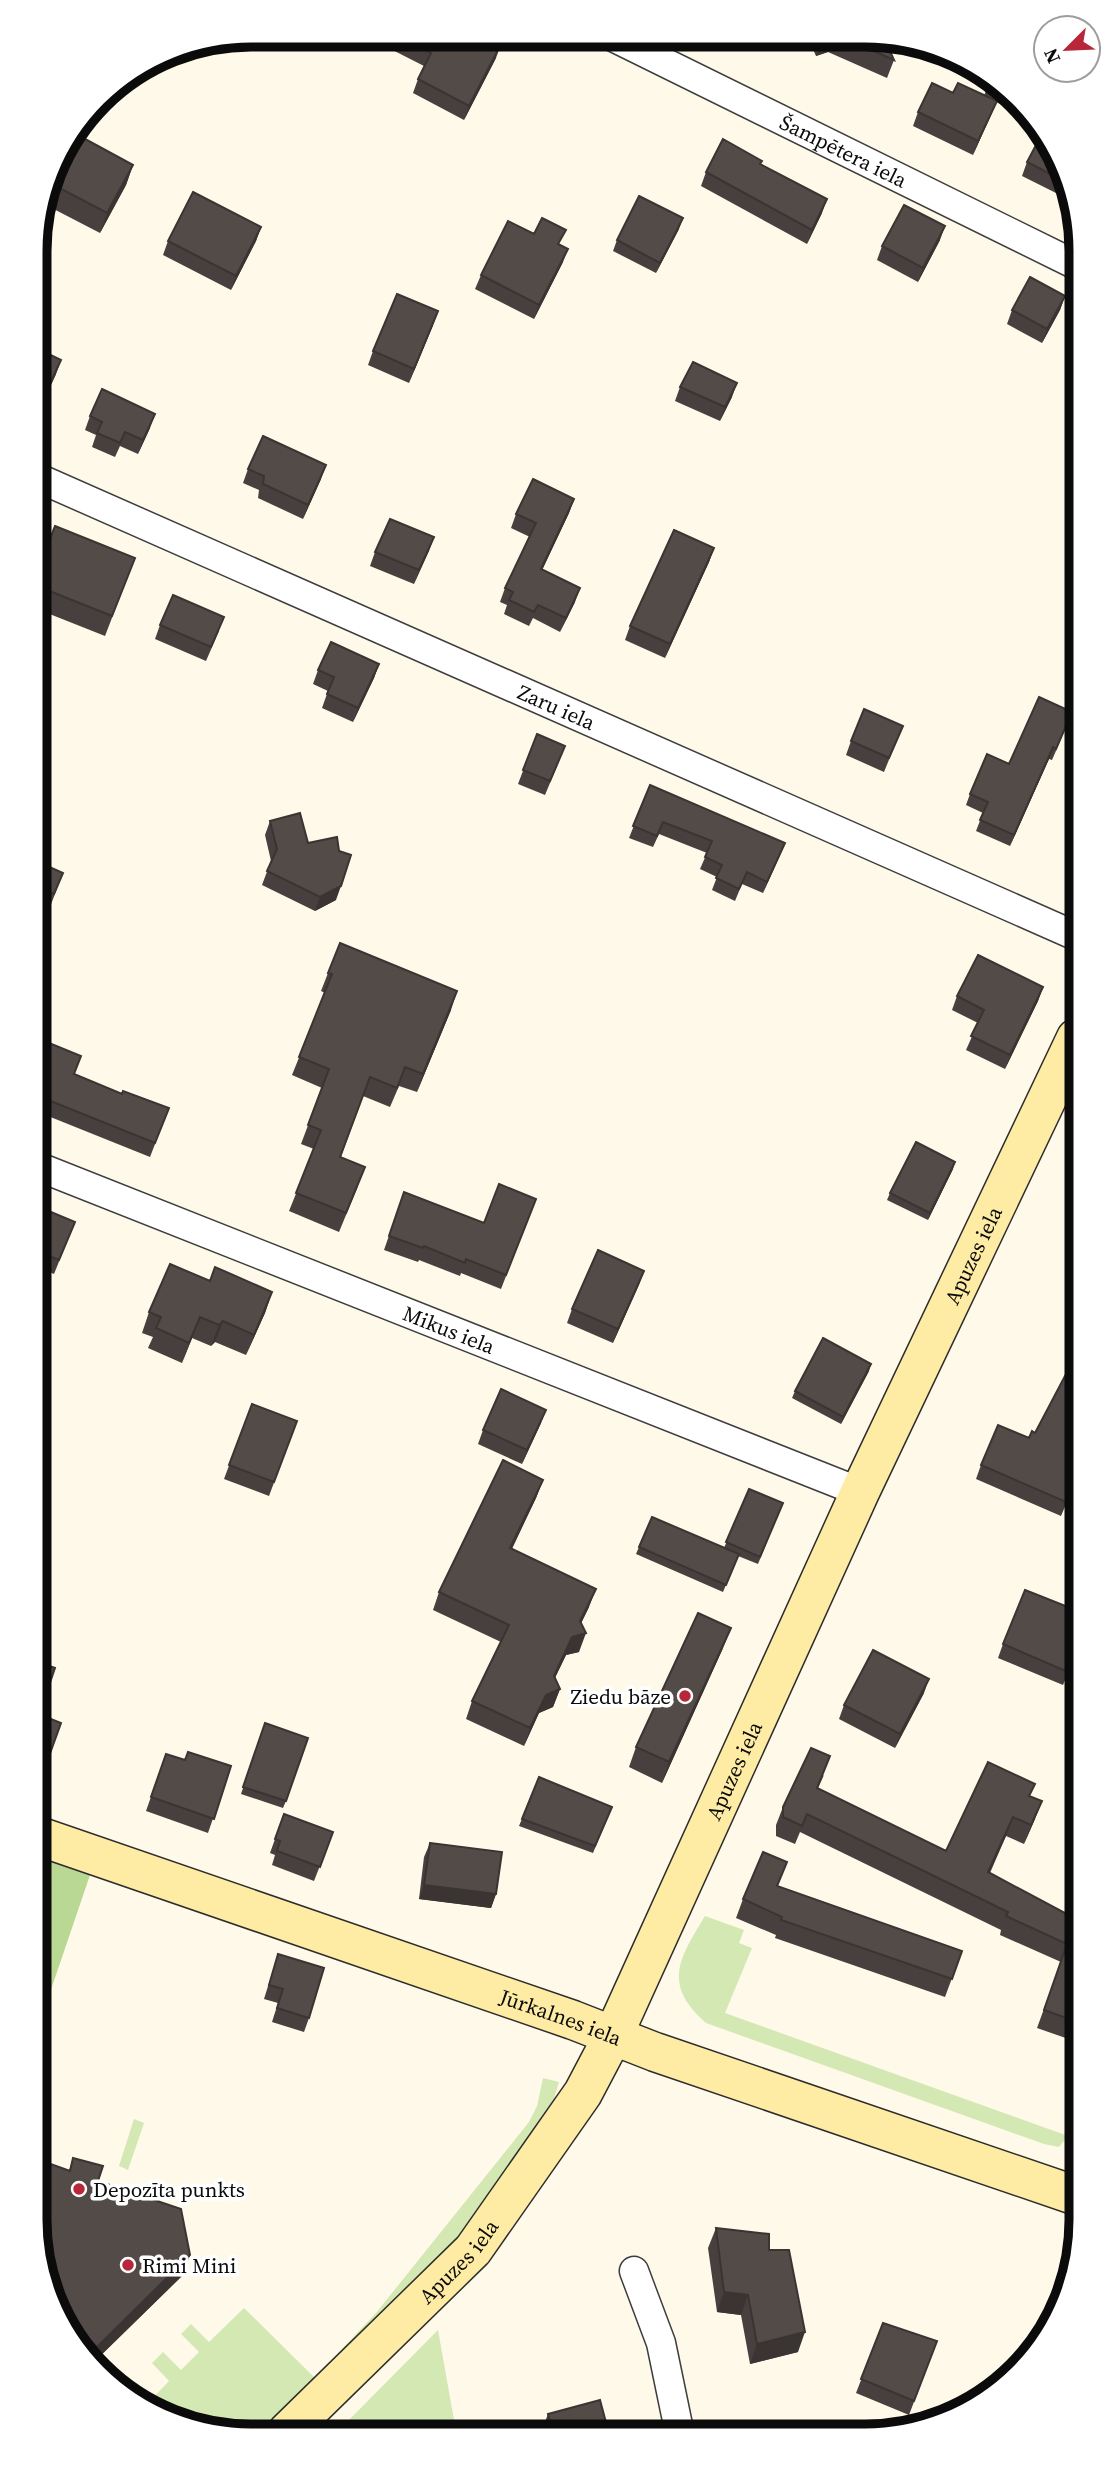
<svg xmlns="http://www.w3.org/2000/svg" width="1116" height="2471" font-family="'Source Serif 4',serif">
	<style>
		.green { fill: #d4e8b4 }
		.forest { fill: #b9d894 }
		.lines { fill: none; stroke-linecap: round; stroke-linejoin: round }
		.street-casing { stroke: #3e3e3e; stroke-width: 31 }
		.secondary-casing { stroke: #2d2d2d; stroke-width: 41 }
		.street { stroke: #fff; stroke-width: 28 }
		.secondary { stroke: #feeca5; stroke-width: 38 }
		.wall { fill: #47403e }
		.shaded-wall { fill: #3a3432 }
		.building { fill: #534b48; stroke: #3a3432; stroke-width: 2 }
		.poi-dot { fill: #b8263a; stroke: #fff; stroke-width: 2.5 }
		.labels { text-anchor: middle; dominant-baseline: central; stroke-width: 7; stroke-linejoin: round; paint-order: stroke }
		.street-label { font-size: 21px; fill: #0b0b0b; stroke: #fff }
		.poi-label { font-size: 21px; fill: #0b0b0b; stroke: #fff; text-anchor: start }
		.rim { fill: none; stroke: #0b0b0b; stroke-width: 9 }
	</style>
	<rect width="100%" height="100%" fill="#fff9e9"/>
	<path class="green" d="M705 1916 744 1930 739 1943 752 1948 725 2013 1068 2136 1059 2147 1044 2144 706 2023C662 1984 679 1959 705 1916Z
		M543 2078 559 2082 550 2112 442 2263 329 2379 321 2371 376 2313 529 2122 537 2106Z
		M134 2119 144 2123 128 2170 119 2166Z
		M244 2308 321 2384 274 2432H210L149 2402 169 2381 152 2363 163 2352 181 2370 199 2352 181 2334 191 2324 209 2342Z
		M438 2330 456 2431H338Z"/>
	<path class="forest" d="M41 1858 90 1875 42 2016Z"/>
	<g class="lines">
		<defs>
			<g id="street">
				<path id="s1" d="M613 37 1074 264"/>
				<path id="s2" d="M36 477 1076 936"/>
				<path id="s3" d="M39 1167 860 1492"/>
				<path d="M634 2271 661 2343 679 2430"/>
			</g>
			<g id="secondary">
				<path id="s4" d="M41 1837 573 2020 655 2052 1080 2197"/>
				<path id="s5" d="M287 2432 473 2250 583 2093 613 2036 860 1492 1076 1038"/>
			</g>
		</defs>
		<use href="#street" class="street-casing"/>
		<use href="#secondary" class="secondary-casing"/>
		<use href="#street" class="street"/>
		<use href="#secondary" class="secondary"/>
	</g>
	<path class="wall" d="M365 36H486L496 58 464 120 413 93 418 79 424 66Z
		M808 38 893 39 889 50 894 60 887 78 828 52 816 56Z
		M990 80 1008 89 1019 102 1014 111 996 102 991 115 973 155 913 126 918 112 953 93 984 96Z
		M1045 132 1074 195V202L1022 176 1027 162Z
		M58 155 133 165 126 185 100 233 44 204Z
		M760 165 822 213 807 244 701 186 706 172Z
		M261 227 256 241 231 290 163 255 168 241Z
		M679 229 656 273 613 251 617 240Z
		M534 234 560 245 563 262 534 319 475 289 481 275Z
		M940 240 918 282 877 260 882 246Z
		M1065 296 1060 310 1042 343 1007 324 1012 310Z
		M433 325 409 383 368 365 373 351Z
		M36 348 56 374 39 411 36 409Z
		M680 387 732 397 720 421 675 401Z
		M90 416 150 428 138 454 120 446 115 457 92 447 96 435 85 430Z
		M248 469 321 479 303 519 258 498 259 490 243 483Z
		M574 499 569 513 542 570 575 602 560 632 533 618 529 626 504 614 507 605 500 602 505 588 530 537 511 528 516 514Z
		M434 537 414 584 370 566 375 552Z
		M714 548 709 562 665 658 625 640 630 626Z
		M135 558 105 636 37 609V572Z
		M160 625 219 631 206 661 155 639Z
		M379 664 374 678 353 722 322 708 328 691 313 684 318 670Z
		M1068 723 1052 760 1049 759 1010 846 976 831 983 813 966 805 970 794 1009 764Z
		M537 734 560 759 545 795 518 784Z
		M897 740 884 772 846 755 851 741Z
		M650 785 780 855 763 893 742 884 735 901 712 890 717 877 700 869 707 853 659 834 653 847 629 838Z
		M270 821 308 843 336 900 315 911 262 885 271 861 265 835Z
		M38 862 63 873 50 907 38 902Z
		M328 973 451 1010 417 1092 399 1086 390 1107 363 1096 341 1157 358 1186 339 1232 289 1211 314 1149 301 1144 322 1088 292 1075 325 993 321 991Z
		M1043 987 1038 1001 1005 1069 966 1050 978 1023 952 1010 957 996Z
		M38 1064 74 1074 122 1094 169 1108 150 1157 38 1112Z
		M953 1169 928 1220 887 1200 890 1193Z
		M404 1192 484 1223 536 1199 501 1289 461 1273 460 1276 419 1260 418 1262 384 1250Z
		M39 1207 75 1222 54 1274 39 1268Z
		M644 1271 613 1343 567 1323 572 1309Z
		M210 1281 272 1292 265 1313 246 1355 215 1342 211 1346 192 1338 182 1363 148 1348 153 1337 142 1333 149 1312Z
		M869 1371 841 1424 792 1398 795 1391Z
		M1078 1380V1476L1061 1516 976 1479 981 1465 1029 1438 1035 1433Z
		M252 1404 297 1421 269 1496 224 1479Z
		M541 1423 522 1464 478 1444 483 1430Z
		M543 1480 536 1498 512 1549 589 1607 581 1623 579 1652 566 1655 555 1678 560 1689 553 1707 539 1713 524 1746 466 1719 472 1701 501 1642 433 1610 439 1592Z
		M749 1489 783 1503 758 1564 738 1556 723 1592 636 1554 639 1547 724 1548Z
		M1003 1644 1078 1649 1063 1685 998 1658Z
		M723 1648 662 1783 629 1767 636 1747Z
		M924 1693 895 1748 839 1719 844 1705Z
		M265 1723 286 1801 283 1808 241 1794Z
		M166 1754 185 1760 231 1766 208 1833 146 1811Z
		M824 1775 818 1788 946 1851 1030 1796 1035 1819 1024 1844 1006 1836 990 1873 1076 1919 1079 1908 1080 2043 1037 2028 1061 1962 1000 1935 1001 1930 800 1832 795 1844 776 1836V1825L783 1807Z
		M539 1777 612 1807 593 1853 519 1826Z
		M284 1814 333 1832 314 1881 272 1865 275 1855 270 1853Z
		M430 1843 496 1894 491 1908 419 1899 424 1857Z
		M778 1887 962 1951 945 1997 775 1938 776 1935 736 1918 743 1899Z
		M278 1954 309 2018 304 2032 272 2022 278 2003 264 1999Z
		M73 2158 98 2181 190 2255 183 2275 93 2363 64 2328 42 2276 69 2171Z
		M716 2228 769 2250 798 2352 750 2364 741 2315 717 2312 708 2248Z
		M883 2323 937 2341 909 2415 856 2393Z
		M548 2414 608 2430H544L543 2427Z"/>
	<path class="shaded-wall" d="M822 39H833L828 52 816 56Z
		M501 44 496 58 464 120 469 106Z
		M997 101 991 115 973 155 978 141Z
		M133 165 126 185 100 233 107 213Z
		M827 199 822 213 807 244 812 230Z
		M683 218 679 229 656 273 660 263Z
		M945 226 940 240 918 282 923 268Z
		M261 227 256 241 231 290 236 276Z
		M568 249 563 262 534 319 539 305Z
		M1065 296 1060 310 1042 343 1047 329Z
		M438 311 433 325 409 383 414 369Z
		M61 360 56 374 39 411 44 397Z
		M737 383 732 397 720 421 725 407Z
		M155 414 150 428 138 454 143 440Z
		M326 465 321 479 303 519 308 505Z
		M574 499 569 513 536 583 541 569Z
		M434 537 429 551 414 584 419 570Z
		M714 548 709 562 665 658 670 644Z
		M580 588 575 602 560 632 566 618Z
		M379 664 374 678 353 722 358 708Z
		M1053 747 1049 759 1010 846 1014 835Z
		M785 843 780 855 763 893 767 882Z
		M341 886 336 900 315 911 320 897Z
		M1043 987 1038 1001 1005 1069 1010 1055Z
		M457 991 451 1010 417 1092 423 1074Z
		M955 1162 953 1169 928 1220 930 1213Z
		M644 1271 639 1285 613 1343 618 1329Z
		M272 1292 265 1313 246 1355 254 1335Z
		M200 1317 192 1338 182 1363 189 1343Z
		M223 1321 215 1342 211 1346 219 1325Z
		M871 1364 869 1371 841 1424 843 1417Z
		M546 1410 541 1423 522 1464 527 1450Z
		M543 1480 536 1498 503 1566 510 1548Z
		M596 1589 589 1607 575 1636 586 1633 579 1652 566 1655 547 1694 554 1676Z
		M731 1628 723 1648 662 1783 669 1762Z
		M929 1679 924 1693 895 1748 900 1734Z
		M560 1689 553 1707 539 1713 524 1746 530 1728 546 1695Z
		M1042 1801 1035 1819 1024 1844 1031 1825Z
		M1013 1817 1006 1836 981 1890 988 1872Z
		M424 1885 496 1894 491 1908 419 1899Z
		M190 2255 183 2275 93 2363 91 2361 97 2347Z
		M724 2292 748 2295 741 2315 717 2312Z
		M805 2332 798 2352 750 2364 757 2344Z"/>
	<path class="building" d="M398 36H486L501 44 469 106 418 79 431 53Z
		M846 39H893L889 49 894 60Z
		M990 80 1008 89 1010 92 989 82Z
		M932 83 953 93 958 83 997 101 978 141 918 112Z
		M1044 130 1045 132 1068 183 1027 162Z
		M74 133 133 165 107 213 50 183 58 155Z
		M723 139 762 161 760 164 827 199 812 230 706 172Z
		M193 192 261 227 236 276 168 241Z
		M639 196 683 218 660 263 617 240Z
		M904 205 945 226 923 268 882 246Z
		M542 218 566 230 558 244 568 249 539 305 481 275 508 221 534 234Z
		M1030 277 1065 296 1047 329 1012 310Z
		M397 294 438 311 414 369 373 351Z
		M36 348 61 360 44 397 36 393Z
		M693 362 737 383 725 407 680 387Z
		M102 389 155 414 143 440 125 432 120 443 97 433 102 422 90 416Z
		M263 436 326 465 308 505 263 484 264 476 248 469Z
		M533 479 574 499 541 569 580 588 566 618 538 605 534 612 509 600 513 592 505 588 536 523 516 514Z
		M390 519 434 537 419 570 375 552Z
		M55 526 135 558 112 616 37 586V572Z
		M674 530 714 548 670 644 630 626Z
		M173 595 224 617 211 647 160 625Z
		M331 642 379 664 358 708 327 694 334 677 318 670Z
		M1039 697 1072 712 1056 749 1053 747 1014 835 980 820 988 802 970 794 987 754 1009 764Z
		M864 709 903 726 889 758 851 741Z
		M537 734 565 746 550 781 523 770Z
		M650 785 785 843 767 882 747 872 739 889 716 878 722 865 705 857 712 841 663 822 657 836 633 826Z
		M300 813 308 843 337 837 339 851 351 855 341 886 320 897 267 871 277 849 270 821Z
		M38 862 63 873 54 894 38 887Z
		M340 943 457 991 423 1074 405 1067 397 1088 370 1077 340 1157 365 1167 346 1213 296 1193 321 1130 308 1125 329 1069 299 1057 332 974 328 973Z
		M978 955 1043 987 1010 1055 971 1036 984 1010 957 996Z
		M49 1043 81 1056 74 1074 122 1094 123 1091 169 1108 155 1143 38 1096V1064L41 1065Z
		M916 1142 955 1162 930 1213 890 1193Z
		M499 1184 536 1199 506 1275 466 1259 465 1263 424 1246 423 1248 389 1236 404 1192 484 1223Z
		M39 1207 75 1222 59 1260 39 1252Z
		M598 1250 644 1271 618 1329 572 1309Z
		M170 1264 210 1281 215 1267 272 1292 254 1335 223 1321 219 1325 200 1317 189 1343 156 1328 161 1317 149 1312Z
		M823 1338 871 1364 843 1417 795 1391Z
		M1066 1374 1078 1380V1474L1066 1502 981 1465 998 1425 1029 1438 1032 1431 1035 1433Z
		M501 1389 546 1410 527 1450 483 1430Z
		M252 1404 297 1421 274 1482 229 1465Z
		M503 1460 543 1480 510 1548 596 1589 580 1621 586 1633 572 1637 554 1676 560 1689 546 1695 530 1728 472 1701 509 1625 439 1592Z
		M749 1489 783 1503 760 1557 726 1542Z
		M652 1517 739 1554 726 1585 639 1547Z
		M1025 1590 1078 1611V1647L1068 1672 1003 1644Z
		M698 1613 731 1628 669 1762 636 1747Z
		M873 1650 929 1679 900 1734 844 1705Z
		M40 1663 55 1668 41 1709Z
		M41 1715 61 1723 44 1770 41 1769Z
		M265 1723 308 1738 286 1801 243 1787Z
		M811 1748 830 1756 817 1788 946 1851 988 1762 1035 1784 1029 1796 1042 1801 1031 1825 1013 1817 988 1872 1076 1919 1079 1909 1080 2023 1044 2010 1067 1944 1006 1916 1008 1912 807 1814 802 1826 783 1817V1807Z
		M188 1752 231 1766 214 1819 151 1797 166 1754 185 1760Z
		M539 1777 612 1807 595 1846 522 1819Z
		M284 1814 333 1832 320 1867 277 1851 280 1841 275 1839Z
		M430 1843 502 1852 496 1894 424 1885Z
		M763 1852 787 1862 777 1886 962 1951 952 1979 781 1920 782 1917 743 1899Z
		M278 1954 324 1968 309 2018 277 2008 283 1989 269 1985Z
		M73 2158 103 2166 98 2181 181 2209 190 2255 97 2347 56 2308 42 2276V2161L70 2171Z
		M716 2228 769 2234V2250H789L805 2332 757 2344 748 2295 724 2292Z
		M883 2323 937 2341 914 2401 861 2379Z
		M600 2400 608 2430H552L548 2414Z"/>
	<g class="poi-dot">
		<circle cx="685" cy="1696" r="7"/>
		<circle cx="79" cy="2189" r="7"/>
		<circle cx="128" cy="2265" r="7"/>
	</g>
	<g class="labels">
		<g class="street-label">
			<text stroke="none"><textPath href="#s1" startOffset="257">Šampētera iela</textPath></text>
			<text stroke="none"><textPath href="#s2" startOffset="569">Zaru iela</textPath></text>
			<text stroke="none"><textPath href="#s5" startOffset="1376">Apuzes iela</textPath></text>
			<text stroke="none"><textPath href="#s3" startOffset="441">Mikus iela</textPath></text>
			<text stroke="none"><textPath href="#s5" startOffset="808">Apuzes iela</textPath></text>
			<text stroke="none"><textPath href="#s4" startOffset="550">Jūrkalnes iela</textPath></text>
			<text stroke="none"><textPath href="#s5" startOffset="242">Apuzes iela</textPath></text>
		</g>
		<g class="poi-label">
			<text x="671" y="1696" text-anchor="end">Ziedu bāze</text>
			<text x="93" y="2189">Depozīta punkts</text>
			<text x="142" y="2265">Rimi Mini</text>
		</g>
	</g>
	<path d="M0 0H1116V2471H0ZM251 47H865A204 204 0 0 1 1069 251V2220A204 204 0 0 1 865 2424H251A204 204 0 0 1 47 2220V251A204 204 0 0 1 251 47Z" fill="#fff" fill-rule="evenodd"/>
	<path class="rim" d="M251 47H865A204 204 0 0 1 1069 251V2220A204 204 0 0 1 865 2424H251A204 204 0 0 1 47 2220V251A204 204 0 0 1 251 47Z"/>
	<g transform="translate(1067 49) rotate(246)"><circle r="33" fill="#ffffff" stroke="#9d9d9d" stroke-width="2"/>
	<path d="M0-5L12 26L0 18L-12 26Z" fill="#b8263a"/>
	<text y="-10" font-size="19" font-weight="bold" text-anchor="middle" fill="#0b0b0b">N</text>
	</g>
</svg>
